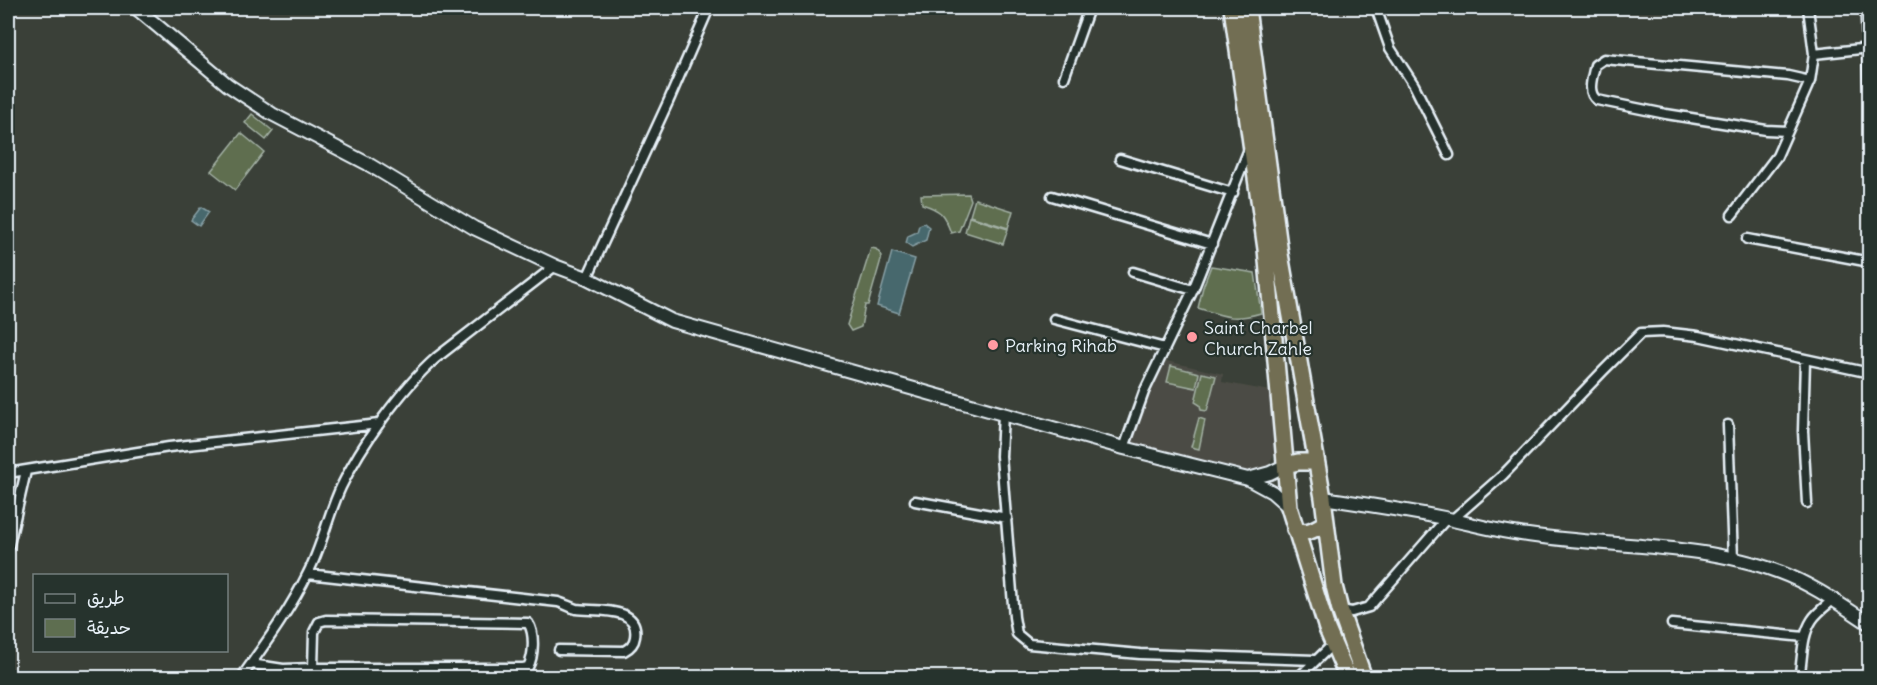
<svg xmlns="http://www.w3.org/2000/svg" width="1877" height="685" font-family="Delius,'Playpen Sans Arabic',sans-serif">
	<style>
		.built { fill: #4b4c44 }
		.green { fill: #5e6e50; stroke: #a3b0a4; stroke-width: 1.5 }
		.water { fill: #47686d; stroke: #879fa5; stroke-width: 1.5 }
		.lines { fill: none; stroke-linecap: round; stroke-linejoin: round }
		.street-casing { stroke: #e8f1f8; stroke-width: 13 }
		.secondary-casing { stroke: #e8f1f8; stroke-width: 16 }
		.highway-casing { stroke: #e8f1f8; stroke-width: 20 }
		.street { stroke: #26332d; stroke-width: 8 }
		.secondary { stroke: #26332d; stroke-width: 12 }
		.highway { stroke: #726e52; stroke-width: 15 }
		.poi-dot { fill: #ff9aa2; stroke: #26332d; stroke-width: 2 }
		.labels { text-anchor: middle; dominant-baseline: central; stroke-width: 4.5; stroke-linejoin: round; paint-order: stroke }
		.poi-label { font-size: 18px; fill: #e8f1f8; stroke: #26332d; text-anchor: start }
	</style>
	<rect width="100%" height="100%" fill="#3a4038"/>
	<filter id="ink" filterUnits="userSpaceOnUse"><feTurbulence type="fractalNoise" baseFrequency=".0167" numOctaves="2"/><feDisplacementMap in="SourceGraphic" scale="12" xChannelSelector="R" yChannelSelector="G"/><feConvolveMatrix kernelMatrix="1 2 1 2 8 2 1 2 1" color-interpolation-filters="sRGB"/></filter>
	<g filter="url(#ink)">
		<path class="built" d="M1162 360 1223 374 1222 382 1270 391 1274 454 1269 465 1263 469 1249 474 1131 444 1145 396Z"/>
		<path class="green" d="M252 114 273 131 266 140 245 123Z
			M241 133 264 152 235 190 211 171Z
			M969 194 971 200 959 231 951 233C944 214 941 210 922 204L921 195Z
			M975 199 1013 211 1008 228 970 216Z
			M969 217 1008 229 1003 244 965 232Z
			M871 248 876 249 882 256 868 305H865L861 327 851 331 847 325Z
			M1211 266 1255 273 1261 313C1233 321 1226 317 1198 308L1203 287Z
			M1171 366 1199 373 1196 388 1167 382Z
			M1202 373 1216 376 1207 411 1201 410 1200 405 1195 402Z
			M1199 418 1205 420 1199 449 1191 447Z"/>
		<path class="water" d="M201 207 209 212 199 226 191 220Z
			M924 223 929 227 926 240 912 247 906 243 908 236 917 232 919 225Z
			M892 252 915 259 899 313 877 306Z"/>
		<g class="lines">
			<defs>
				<path id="street" d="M1376 8 1390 48 1414 85 1449 155
					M1814 54 1870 48
					M1064 78 1089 8
					M1788 131 1766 130 1666 114 1597 100C1586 92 1593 76 1595 65L1604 59 1788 76 1810 81
					M1120 159 1233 193
					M1052 196 1212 244
					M1732 215 1777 156 1810 81 1814 54 1808 8
					M1747 239 1870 262
					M1133 272 1193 290
					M587 278 669 100 709 8
					M1054 319 1165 348
					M1805 360 1803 431 1807 503
					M1003 414 1001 456 1014 617 1017 634 1029 644 1140 654 1315 660
					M1728 425 1733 559
					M1124 448 1144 392 1193 290 1249 149
					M8 473 169 447 379 424
					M915 501 1007 518
					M1452 520 1503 475 1603 371 1641 333 1663 332 1698 336 1870 373
					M8 549 26 471
					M308 574 558 602C565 604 570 607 576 609 596 612 640 605 635 637 634 644 630 648 624 651L559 650
					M1340 610 1352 612 1369 607 1446 519
					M326 620 528 623C535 633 534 656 528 667L523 668H313L314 632 319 622Z
					M1672 624 1804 637
					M251 664 283 669 313 668
					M241 678C265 644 290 610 308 573 322 546 328 515 341 487 361 445 401 389 436 358L555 266
					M1298 678 1333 644
					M1799 678C1803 658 1801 637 1812 620 1817 612 1827 605 1834 599"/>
				<path id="secondary" d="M136 8 228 85 272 114 368 164 474 228 555 266 587 278 672 321 1124 448 1248 479 1272 492 1289 507
					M1867 8 1870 89
					M1248 479 1270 473 1286 465
					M1323 498C1364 504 1404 510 1444 518 1472 524 1500 532 1528 535 1609 547 1703 543 1779 572 1812 584 1841 605 1870 624"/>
				<path id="highway" d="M1232 8 1266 249 1289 507 1327 629 1348 678
					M1247 8 1280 254 1323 498 1334 586 1340 610 1364 678
					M1286 465 1298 462H1316
					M1295 529C1307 535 1314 530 1325 523"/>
			</defs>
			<use href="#street" class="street-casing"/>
			<use href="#secondary" class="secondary-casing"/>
			<use href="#highway" class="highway-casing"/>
			<use href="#street" class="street"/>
			<use href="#secondary" class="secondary"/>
			<use href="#highway" class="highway"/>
		</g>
	</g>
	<g class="poi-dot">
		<circle cx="1192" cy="337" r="6"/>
		<circle cx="993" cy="345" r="6"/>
	</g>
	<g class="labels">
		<g class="poi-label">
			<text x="1204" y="327">Saint Charbel<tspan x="1204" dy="21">Church Zahle</tspan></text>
			<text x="1005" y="345">Parking Rihab</text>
		</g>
	</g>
	<rect width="1877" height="685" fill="none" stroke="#26332d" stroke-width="30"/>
	<rect x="15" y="15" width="1847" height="655" fill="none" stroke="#e8f1f8" stroke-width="2" filter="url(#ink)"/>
	<rect x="33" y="574" width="195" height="78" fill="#26332d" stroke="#747f7e" stroke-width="1.5"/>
	<rect x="45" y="594" width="30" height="9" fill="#26332d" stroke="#747f7e" stroke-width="1.5"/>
	<text x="87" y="604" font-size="18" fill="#e8f1f8">طريق</text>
	<rect x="45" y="619" width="30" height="18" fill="#5e6e50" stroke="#747f7e" stroke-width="1.5"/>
	<text x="87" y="634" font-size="18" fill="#e8f1f8">حديقة</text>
</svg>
